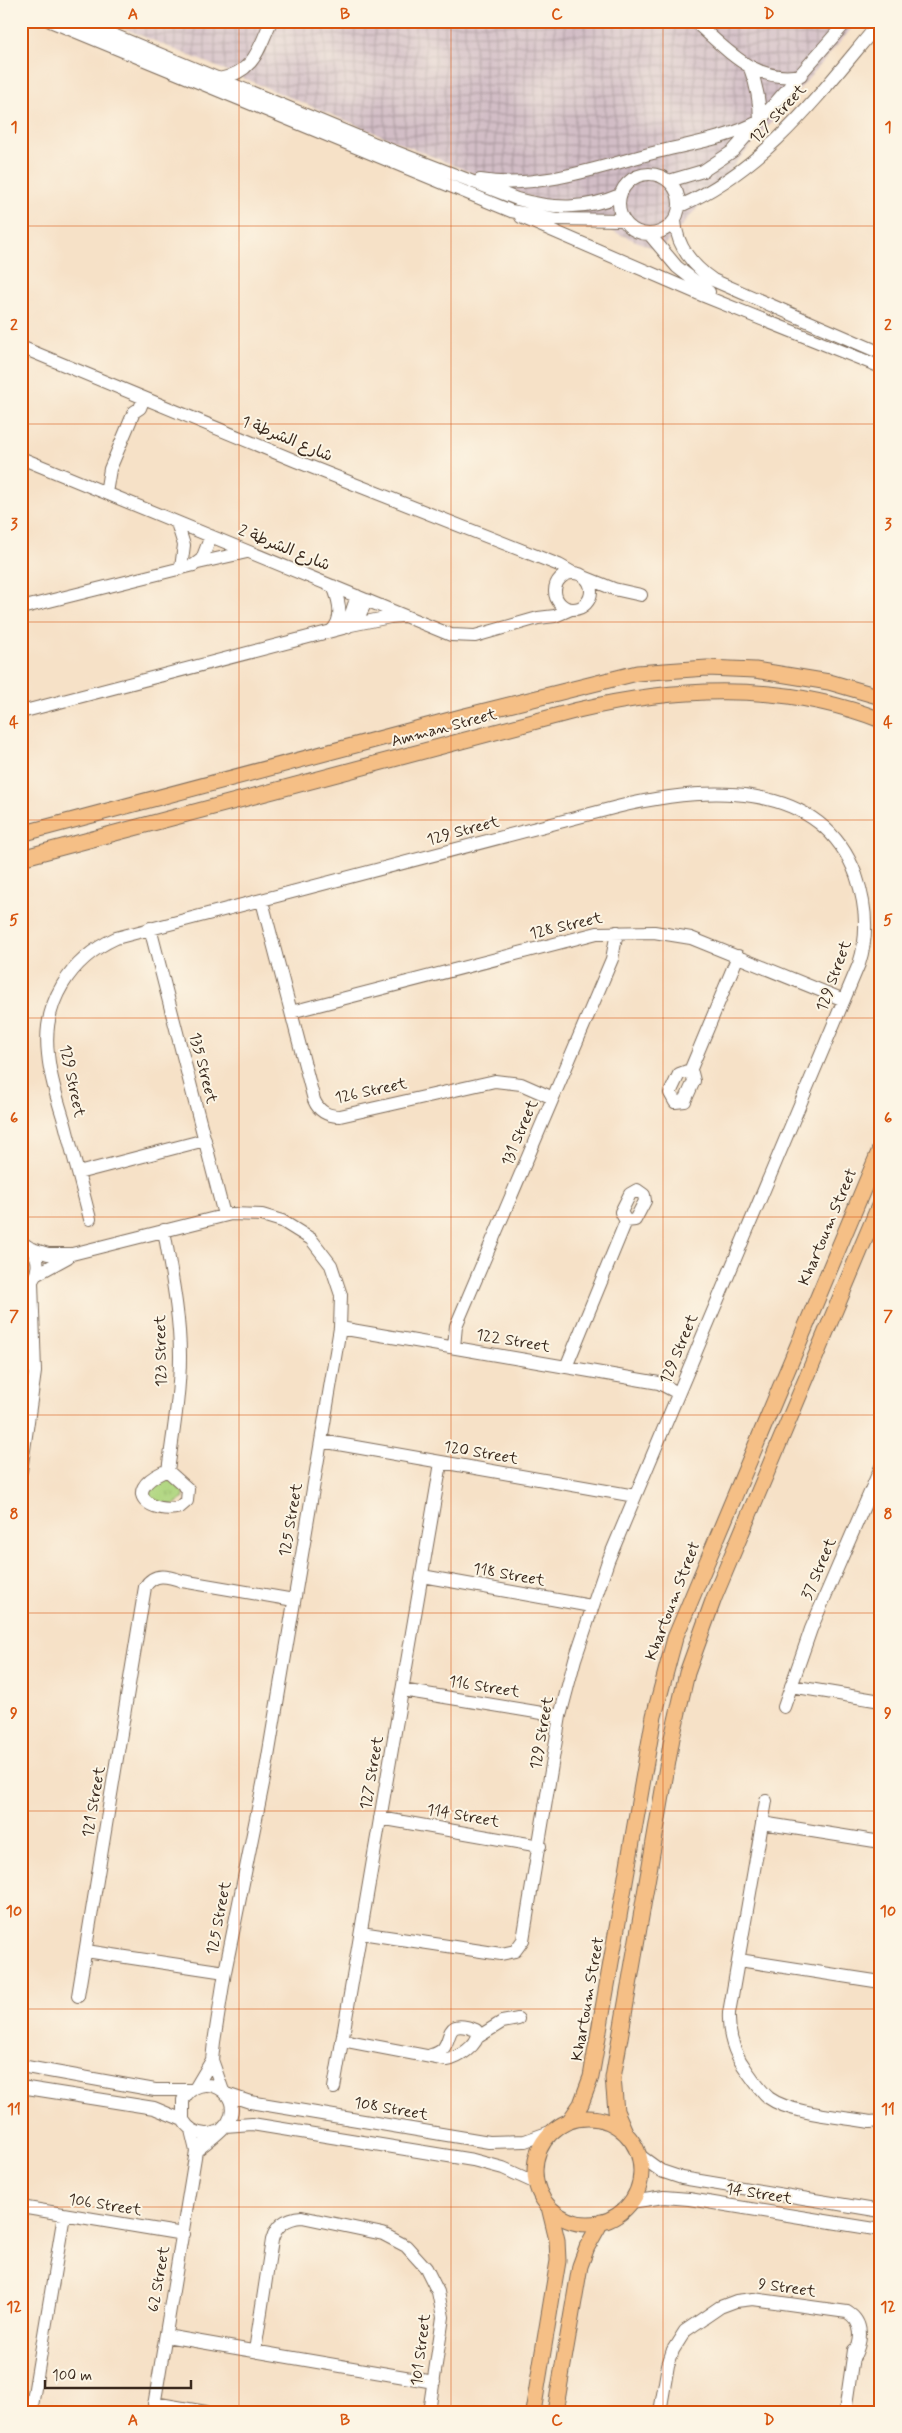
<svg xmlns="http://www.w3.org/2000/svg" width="902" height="2433" font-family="Mynerve,'Playpen Sans Arabic',sans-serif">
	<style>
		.industrial { fill: url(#industrial-grid) }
		.grass { fill: url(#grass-tufts); stroke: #75804e }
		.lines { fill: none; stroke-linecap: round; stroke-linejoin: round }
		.minor-casing { stroke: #7c6a59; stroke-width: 14 }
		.major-casing { stroke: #7c6a59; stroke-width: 17 }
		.minor { stroke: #fff; stroke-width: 12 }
		.major { stroke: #f5bf86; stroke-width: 15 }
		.grid { fill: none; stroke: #d7540e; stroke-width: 1; stroke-opacity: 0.55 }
		.labels { text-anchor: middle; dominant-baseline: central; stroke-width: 4; stroke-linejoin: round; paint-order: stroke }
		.street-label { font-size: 16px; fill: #3b2a1e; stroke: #fcf5e5 }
		.neatline { fill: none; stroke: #d7540e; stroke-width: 2 }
		.grid-label { font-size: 16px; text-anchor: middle; font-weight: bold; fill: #d7540e }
	</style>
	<defs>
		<pattern id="industrial-grid" width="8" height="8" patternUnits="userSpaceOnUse" patternTransform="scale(1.25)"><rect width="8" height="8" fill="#d2bdc6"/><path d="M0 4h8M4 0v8" fill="none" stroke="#ac9aa0"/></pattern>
		<pattern id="grass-tufts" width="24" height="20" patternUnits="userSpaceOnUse" patternTransform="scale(1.25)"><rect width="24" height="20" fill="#afd67f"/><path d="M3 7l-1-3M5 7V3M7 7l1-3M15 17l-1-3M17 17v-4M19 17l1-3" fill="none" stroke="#97b86d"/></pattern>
	</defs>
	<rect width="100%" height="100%" fill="#fcf5e5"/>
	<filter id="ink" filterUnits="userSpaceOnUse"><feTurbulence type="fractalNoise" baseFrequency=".02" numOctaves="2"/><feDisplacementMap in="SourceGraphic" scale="10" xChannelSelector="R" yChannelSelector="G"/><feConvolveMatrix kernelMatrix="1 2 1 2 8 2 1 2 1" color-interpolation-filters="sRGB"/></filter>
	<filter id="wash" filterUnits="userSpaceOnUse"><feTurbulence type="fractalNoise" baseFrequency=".0096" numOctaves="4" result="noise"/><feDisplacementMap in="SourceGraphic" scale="20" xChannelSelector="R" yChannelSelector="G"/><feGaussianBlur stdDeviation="1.12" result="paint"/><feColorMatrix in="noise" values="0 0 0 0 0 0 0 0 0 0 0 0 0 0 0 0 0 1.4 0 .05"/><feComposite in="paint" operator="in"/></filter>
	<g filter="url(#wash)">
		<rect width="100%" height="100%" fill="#f6e1c7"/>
		<path class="industrial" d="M106 21H858L660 251Z"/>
		<path class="grass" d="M158 1477 181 1484 184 1498 172 1506 150 1498 146 1486Z"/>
	</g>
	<g filter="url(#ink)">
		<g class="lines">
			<defs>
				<path id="minor" d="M50 21 511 211 556 219 623 220
					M80 21 373 143 517 199C553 209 586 210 620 195
					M694 21C727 49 754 84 801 75
					M219 79C254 72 258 51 271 21
					M619 204a30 30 0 1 1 60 0a30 30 0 1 1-60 0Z
					M480 180C538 190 598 167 653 153 689 144 727 139 760 121 760 102 757 86 750 68
					M669 181 703 171 733 151 847 21
					M680 206C768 167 820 93 881 21
					M521 217 704 296 881 367
					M675 221C677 247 692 265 713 280L881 353
					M650 235 677 267 709 292
					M21 347 296 461 559 565 573 573
					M21 458 451 635 475 636 538 618 555 616 571 609
					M106 493 110 469 134 412 140 408 144 398
					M177 523 184 545 181 568
					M198 563 247 552
					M555 591a18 18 0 1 1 36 0a18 18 0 1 1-36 0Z
					M584 577 614 589 641 595
					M21 608 194 565 202 559 211 536
					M351 625 390 617 403 616
					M343 626 351 614 357 596
					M331 631C344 620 339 600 333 586
					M21 712 347 627 357 620 367 600
					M262 901 314 1100C319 1112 328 1116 340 1116L495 1081 521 1084 553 1098
					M150 928 224 1215
					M291 1012 597 933 654 932 691 938 844 1000
					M687 1071 692 1073 694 1081 685 1101 675 1102 670 1093 679 1074Z
					M690 1071 738 956
					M78 1173 205 1140
					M637 1190 644 1195 645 1201 635 1220 626 1221 621 1212 630 1194Z
					M90 1219C82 1187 73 1155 65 1124 58 1101 50 1077 48 1054 42 1003 70 959 116 938L617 807C700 787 819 776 856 875 866 904 869 934 859 964L608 1561 575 1659 560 1716 523 1940 515 1951 501 1954 361 1933
					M164 1230C171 1272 180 1314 180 1356 180 1395 173 1433 168 1471
					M21 1243C44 1251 42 1280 21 1289
					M32 1249 48 1254H72L231 1214 262 1215 282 1221 311 1239 331 1265 341 1295 340 1328 266 1769 225 1972 214 2042 212 2060 223 2091
					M37 1274 68 1257
					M340 1328 659 1383 678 1393
					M454 1347 456 1326 612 959 617 932
					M566 1367 626 1221
					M321 1441 635 1496
					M21 1471 35 1372 32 1282
					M163 1472H169L188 1489 187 1501 180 1507C154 1515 119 1493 163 1472Z
					M422 1576 591 1606
					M791 1686 881 1701
					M402 1690 560 1716
					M784 1707 811 1629 881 1467
					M766 1801 729 2013C728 2035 734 2054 747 2071 754 2081 760 2090 769 2098 791 2114 843 2117 870 2122L881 2121
					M380 1818 540 1846
					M762 1823 881 1842
					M86 1951 225 1972
					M739 1960 881 1982
					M78 1996 145 1587C154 1572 168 1576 182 1581L294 1600
					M478 2037 502 2022 518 2019
					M342 2040 447 2060C459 2058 478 2045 478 2033L476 2030C436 2015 460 2049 431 2055
					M21 2066 155 2090H191
					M21 2087 154 2108 183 2120
					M196 2087 212 2060
					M334 2088 441 1463
					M226 2094 250 2102 489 2142 525 2141 550 2132
					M225 2126 252 2124 473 2160 503 2168 536 2183
					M196 2151C205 2143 223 2131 228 2122 245 2093 201 2068 183 2100V2120C191 2133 203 2137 217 2132
					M639 2155 661 2171 682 2178 881 2211
					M631 2202 664 2197 689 2199 881 2230
					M21 2207 183 2234
					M166 2336 434 2382
					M255 2351 272 2240C276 2225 287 2218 302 2217L383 2234 406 2246 426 2268 438 2292 443 2317 429 2412
					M154 2403 206 2412
					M31 2412 64 2215
					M153 2412 196 2151 191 2130
					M660 2412 668 2365 673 2350 685 2331 720 2307 736 2301 753 2299 847 2312C864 2322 862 2341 854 2357
					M845 2412 854 2350"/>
				<path id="major" d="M21 834 461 717 637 673 707 668 755 670 829 682 881 697
					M21 858 578 710C678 686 783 682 881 720
					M535 2171a53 53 0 1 1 106 0a53 53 0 1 1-106 0Z
					M570 2120 581 2104 591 2077 654 1716 675 1638 881 1147
					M626 2134 616 2111 613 2078 672 1738 687 1673 714 1598 881 1201
					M533 2412 558 2261 557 2240 549 2207
					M555 2412 580 2266 587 2247 601 2222"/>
			</defs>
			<use href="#minor" class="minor-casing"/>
			<use href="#major" class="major-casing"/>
			<use href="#minor" class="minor"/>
			<use href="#major" class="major"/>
		</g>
	</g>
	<path class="grid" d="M239 21V2412M451 21V2412M663 21V2412M21 226H881M21 424H881M21 622H881M21 820H881M21 1018H881M21 1217H881M21 1415H881M21 1613H881M21 1811H881M21 2009H881M21 2207H881"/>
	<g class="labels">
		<g class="street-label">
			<text transform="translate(778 114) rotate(-47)">127 Street</text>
			<text transform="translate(287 439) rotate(22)">شارع الشرطة 1</text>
			<text transform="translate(284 548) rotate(22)">شارع الشرطة 2</text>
			<text transform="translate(444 728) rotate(-15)">Amman Street</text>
			<text transform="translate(463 831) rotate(-15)">129 Street</text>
			<text transform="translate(566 926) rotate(-13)">128 Street</text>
			<text transform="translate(834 976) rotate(-70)">129 Street</text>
			<text transform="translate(203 1068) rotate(76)">135 Street</text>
			<text transform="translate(72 1081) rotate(78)">129 Street</text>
			<text transform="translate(371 1091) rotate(-12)">126 Street</text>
			<text transform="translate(520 1133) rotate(-67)">131 Street</text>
			<text transform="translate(828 1227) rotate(-67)">Khartoum Street</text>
			<text transform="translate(513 1341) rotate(10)">122 Street</text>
			<text transform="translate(679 1349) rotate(-67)">129 Street</text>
			<text transform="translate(161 1351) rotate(-91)">123 Street</text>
			<text transform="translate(481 1453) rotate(10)">120 Street</text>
			<text transform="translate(291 1520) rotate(-80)">125 Street</text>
			<text transform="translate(819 1569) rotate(-67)">37 Street</text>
			<text transform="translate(509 1575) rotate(10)">118 Street</text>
			<text transform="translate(673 1601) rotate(-69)">Khartoum Street</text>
			<text transform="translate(484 1687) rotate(9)">116 Street</text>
			<text transform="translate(542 1733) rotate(-80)">129 Street</text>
			<text transform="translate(372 1773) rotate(-80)">127 Street</text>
			<text transform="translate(94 1802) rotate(-80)">121 Street</text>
			<text transform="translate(463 1816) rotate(10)">114 Street</text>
			<text transform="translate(219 1918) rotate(-79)">125 Street</text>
			<text transform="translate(588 1999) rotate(-80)">Khartoum Street</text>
			<text transform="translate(391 2109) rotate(10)">108 Street</text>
			<text transform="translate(759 2194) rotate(9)">14 Street</text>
			<text transform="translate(105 2205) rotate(9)">106 Street</text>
			<text transform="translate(159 2279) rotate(-80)">62 Street</text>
			<text transform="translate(787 2288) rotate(8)">9 Street</text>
			<text transform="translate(421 2350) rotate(-83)">101 Street</text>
		</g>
	</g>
	<rect width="902" height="2433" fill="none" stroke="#fcf5e5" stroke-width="55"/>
	<path d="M45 2380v8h146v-8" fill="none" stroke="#3b2a1e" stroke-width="2.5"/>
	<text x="52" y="2380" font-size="15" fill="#3b2a1e" stroke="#fcf5e5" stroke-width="4" paint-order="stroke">100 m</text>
	<rect x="28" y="28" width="846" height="2378" class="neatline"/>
	<g class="grid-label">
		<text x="133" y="19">A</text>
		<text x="345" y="19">B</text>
		<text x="557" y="19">C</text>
		<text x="769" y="19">D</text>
		<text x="14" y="132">1</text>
		<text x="888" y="132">1</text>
		<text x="14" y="330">2</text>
		<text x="888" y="330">2</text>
		<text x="14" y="529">3</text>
		<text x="888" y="529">3</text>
		<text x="14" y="727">4</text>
		<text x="888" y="727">4</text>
		<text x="14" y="925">5</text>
		<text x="888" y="925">5</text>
		<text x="14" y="1123">6</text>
		<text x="888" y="1123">6</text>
		<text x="14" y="1321">7</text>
		<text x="888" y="1321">7</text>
		<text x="14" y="1519">8</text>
		<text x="888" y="1519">8</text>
		<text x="14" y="1718">9</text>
		<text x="888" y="1718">9</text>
		<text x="14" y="1916">10</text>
		<text x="888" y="1916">10</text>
		<text x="14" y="2114">11</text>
		<text x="888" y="2114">11</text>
		<text x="14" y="2312">12</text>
		<text x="888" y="2312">12</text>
		<text x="133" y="2425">A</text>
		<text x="345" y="2425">B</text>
		<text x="557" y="2425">C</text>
		<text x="769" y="2425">D</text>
	</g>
</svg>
